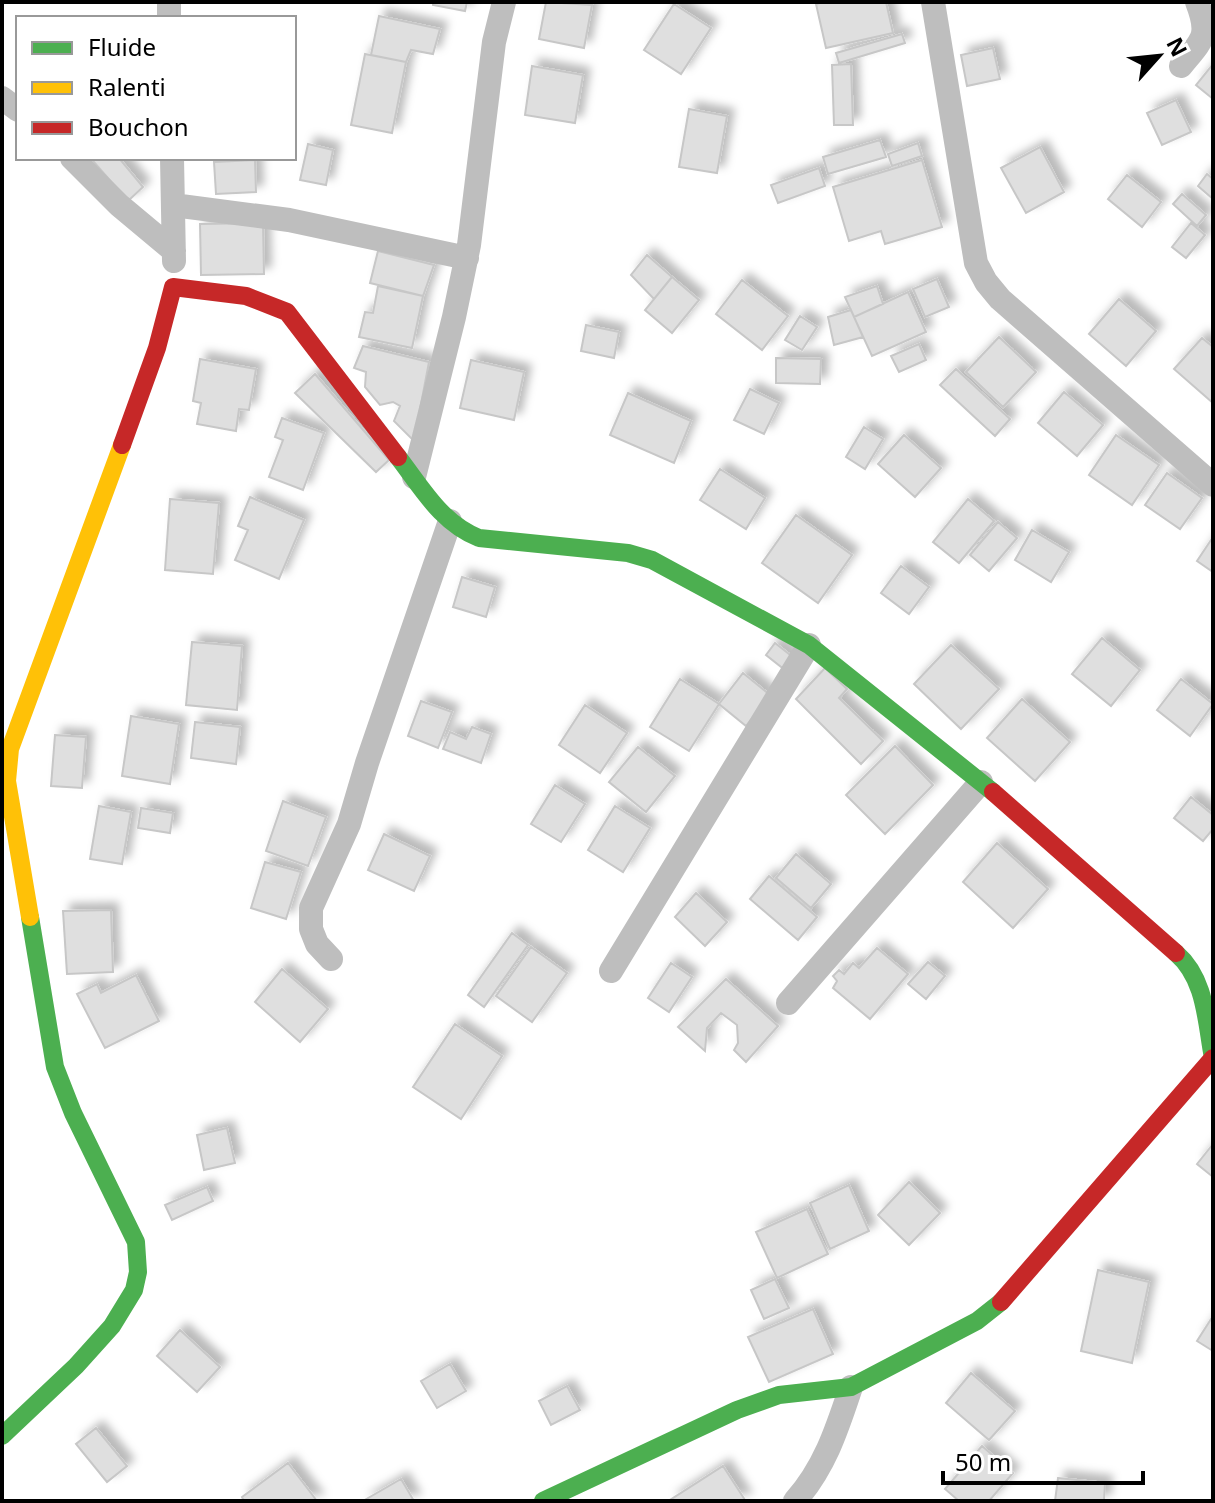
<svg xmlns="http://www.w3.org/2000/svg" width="1215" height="1503" font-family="'Noto Sans',sans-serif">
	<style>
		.building { fill: #dfdfdf; stroke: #c7c7c7; stroke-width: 2; filter: url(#shadow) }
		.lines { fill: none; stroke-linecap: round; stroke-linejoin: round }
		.street { stroke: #bebebe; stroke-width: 24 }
		.fast { stroke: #4caf50; stroke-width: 18 }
		.slow { stroke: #ffc107; stroke-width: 18 }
		.jam { stroke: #c62828; stroke-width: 18 }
	</style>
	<defs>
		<filter id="shadow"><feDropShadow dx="7" dy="-7" stdDeviation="4" flood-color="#0004"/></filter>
	</defs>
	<rect width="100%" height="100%" fill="#fff"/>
	<path class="building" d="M433 2H467L465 11 433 5Z
		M546 2 592 5 584 48 539 39Z
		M824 2H886L893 33 826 48 816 4Z
		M674 4 711 28 681 74 644 50Z
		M379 16 440 29 433 54 411 50 406 62 371 55Z
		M902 34 905 43 839 63 836 53Z
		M993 48 1000 79 967 86 961 55Z
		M365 54 406 62 392 133 351 125Z
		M851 64 853 125H834L832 65Z
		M1213 64V99L1196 85Z
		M532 66 583 75 575 123 525 115Z
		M1176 100 1191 132 1162 145 1147 113Z
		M689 109 727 116 717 173 679 167Z
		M880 140 886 157 828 174 823 157Z
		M918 143 922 156 892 166 888 154Z
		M308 144 333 150 326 185 300 180Z
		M1040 147 1064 192 1026 213 1001 168Z
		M97 158H119L143 187 128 201 93 161Z
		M255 160 256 192 216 194 214 162Z
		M922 160 942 227 885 244 881 231 849 241 833 187Z
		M819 168 825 186 778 203 771 185Z
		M1207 174 1213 179V199L1198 186Z
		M1127 175 1161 202 1142 227 1108 199Z
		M1182 194 1206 215 1197 226 1173 204Z
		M263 223 264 274 201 275 200 224Z
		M1191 223 1205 235 1186 258 1172 247Z
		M378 251 434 265 423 296 370 283Z
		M647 255 672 277 654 299 631 275Z
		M672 277 699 300 672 333 645 310Z
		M937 279 949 307 925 317 913 289Z
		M742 280 788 316 762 350 716 314Z
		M378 286 423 296 412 348 359 337 365 312 373 313Z
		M877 286 883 304 854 317 845 297Z
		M908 292 926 332 872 356 854 317Z
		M1119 299 1156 331 1126 366 1089 334Z
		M851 310 863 337 834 345 828 317Z
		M800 316 817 327 802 350 785 340Z
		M586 325 619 332 614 358 581 351Z
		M999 337 1036 372 1003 407 966 372Z
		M1202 338 1213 347V403L1174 369Z
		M919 344 926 360 899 372 891 356Z
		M363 346 429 362 414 441 394 421 400 406 393 402 380 405 365 387 366 372 354 368Z
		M776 358 821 359 820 384 776 383Z
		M200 359 256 369 249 410 239 409 236 431 197 424 201 403 193 401Z
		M471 360 524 372 514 420 460 408Z
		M956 369 1010 419 995 436 940 385Z
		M315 374 389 460 376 472 295 393Z
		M750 389 779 403 764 434 734 420Z
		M1064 392 1103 425 1077 456 1038 423Z
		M628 393 691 421 674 463 610 435Z
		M282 418 324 433 303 490 269 477 283 440 275 437Z
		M864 427 883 439 865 469 846 457Z
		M904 435 941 468 915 497 878 464Z
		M1116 435 1159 465 1132 505 1089 475Z
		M720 469 765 498 746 529 700 500Z
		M1167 473 1202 498 1180 529 1145 505Z
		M250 497 304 520 279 579 235 560 248 530 238 526Z
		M170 499 219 503 213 574 165 570Z
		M968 499 994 521 959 563 933 542Z
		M796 515 852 555 818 603 762 563Z
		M998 522 1017 538 989 571 970 555Z
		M1032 530 1069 552 1051 582 1015 560Z
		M1213 537V572L1197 561Z
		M901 566 929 587 909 614 881 593Z
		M462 577 495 587 486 617 453 607Z
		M1102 638 1140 670 1111 706 1072 674Z
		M192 642 242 646 237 710 186 705Z
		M775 643 794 658 785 670 766 655Z
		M951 645 999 689 961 729 914 684Z
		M825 668 847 689 839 698 883 741 861 764 796 699Z
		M743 673 770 695 746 726 719 704Z
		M680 679 719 704 689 751 650 727Z
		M1181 679 1213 704 1190 736 1157 710Z
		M1022 699 1070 742 1035 781 987 738Z
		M421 701 452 712 438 748 408 736Z
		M585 705 627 733 600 773 559 745Z
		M131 716 179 724 170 784 122 776Z
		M195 722 240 727 236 764 191 758Z
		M472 727 491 734 481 763 443 749 450 732 466 739Z
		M55 735 86 737 82 788 51 786Z
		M895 746 933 785 885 834 846 795Z
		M638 747 675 776 646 812 609 782Z
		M555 785 585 804 561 842 531 824Z
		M1191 797 1213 815V829L1203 841 1174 818Z
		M283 801 326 817 308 866 266 851Z
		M99 806 131 812 122 864 90 859Z
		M615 806 650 828 623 872 588 850Z
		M141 808 173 813 170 833 138 828Z
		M384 834 430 856 414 891 368 870Z
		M997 843 1048 889 1013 928 963 882Z
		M796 854 831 884 811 908 776 878Z
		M265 862 301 872 286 919 251 908Z
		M769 876 817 917 798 940 750 899Z
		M696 893 727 922 705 946 675 917Z
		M111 910 113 972 67 974 63 911Z
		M512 933 528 945 484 1007 468 995Z
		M531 947 567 973 532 1022 496 996Z
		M877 948 908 974 870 1019 833 988 837 981 833 976 839 970 844 974 853 963 859 968Z
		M928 962 945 976 926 999 908 984Z
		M671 963 692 977 669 1012 648 998Z
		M282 969 328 1009 300 1042 255 1002Z
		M136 975 159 1021 105 1048 77 994 97 984 101 993Z
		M726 979 778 1026 746 1062 734 1050 738 1043 737 1025 721 1013 707 1028 705 1051 678 1027Z
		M455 1024 502 1056 461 1119 413 1087Z
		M227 1128 235 1163 204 1170 197 1135Z
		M1213 1144V1177L1197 1164Z
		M909 1182 940 1213 909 1245 878 1215Z
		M849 1185 869 1231 830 1249 810 1203Z
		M207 1187 213 1201 172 1220 165 1205Z
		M807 1209 828 1254 777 1278 756 1232Z
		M1098 1270 1149 1282 1132 1363 1081 1351Z
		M775 1279 789 1308 764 1319 751 1290Z
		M813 1309 833 1354 769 1382 748 1337Z
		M1213 1316V1351L1197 1341Z
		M180 1330 220 1367 197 1392 157 1356Z
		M450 1364 466 1391 437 1408 421 1381Z
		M971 1373 1015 1411 989 1440 946 1403Z
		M567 1386 580 1410 551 1425 539 1401Z
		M96 1428 127 1466 107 1482 76 1444Z
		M982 1446 1013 1473 989 1501H959L945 1489Z
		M288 1463 317 1501H244L242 1497Z
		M723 1466 745 1500 671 1501 670 1500Z
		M1058 1478 1105 1483 1104 1501H1055Z
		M401 1479 414 1501H363Z"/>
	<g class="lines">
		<path class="street" d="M169 2V18
			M933 2 976 263 986 282 1000 299 1213 485
			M1181 66C1203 39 1210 36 1197 2
			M2 98 18 110
			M72 158 119 205 174 251
			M172 158 174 261
			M173 205 289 220 467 258
			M414 477 454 317 469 245 494 42 504 2
			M331 959 317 944 311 929V908L349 824 367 763 450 521
			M611 971 809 645
			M788 1003 981 782
			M795 1501C825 1467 837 1429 851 1387"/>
		<path class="fast" d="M398 457C422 488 441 523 479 538L628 553 652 560 809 645 993 792
			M1176 953C1206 979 1206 1021 1213 1058
			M2 1436 76 1366 112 1326 134 1290 138 1272 136 1242 73 1113 55 1067 30 917
			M543 1501 737 1410 779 1395 851 1387 977 1321 1001 1302"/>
		<path class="slow" d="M30 917 7 781 10 749 122 445"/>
		<path class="jam" d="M122 445 157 348 173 287 246 296 287 312 398 457
			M993 792 1176 953
			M1001 1302 1213 1058"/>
	</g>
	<rect width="1215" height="1503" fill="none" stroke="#000000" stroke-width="8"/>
	<rect x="16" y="16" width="280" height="144" fill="#ffffff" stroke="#999999" stroke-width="2"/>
	<rect x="32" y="42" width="40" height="12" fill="#4caf50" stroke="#999999" stroke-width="2"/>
	<text x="88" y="56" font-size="24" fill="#000000">Fluide</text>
	<rect x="32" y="82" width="40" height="12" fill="#ffc107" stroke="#999999" stroke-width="2"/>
	<text x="88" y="96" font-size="24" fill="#000000">Ralenti</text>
	<rect x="32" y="122" width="40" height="12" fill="#c62828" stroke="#999999" stroke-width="2"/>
	<text x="88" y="136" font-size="24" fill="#000000">Bouchon</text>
	<g transform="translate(1159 56) rotate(63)" stroke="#ffffff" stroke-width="6" paint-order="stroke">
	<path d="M0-6L14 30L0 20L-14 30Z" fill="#000000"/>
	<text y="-12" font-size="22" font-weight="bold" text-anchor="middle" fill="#000000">N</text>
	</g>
	<path d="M943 1471v12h200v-12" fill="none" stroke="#000000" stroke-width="4"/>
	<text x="955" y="1471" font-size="24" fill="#000000" stroke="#ffffff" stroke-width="6" paint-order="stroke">50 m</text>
</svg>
